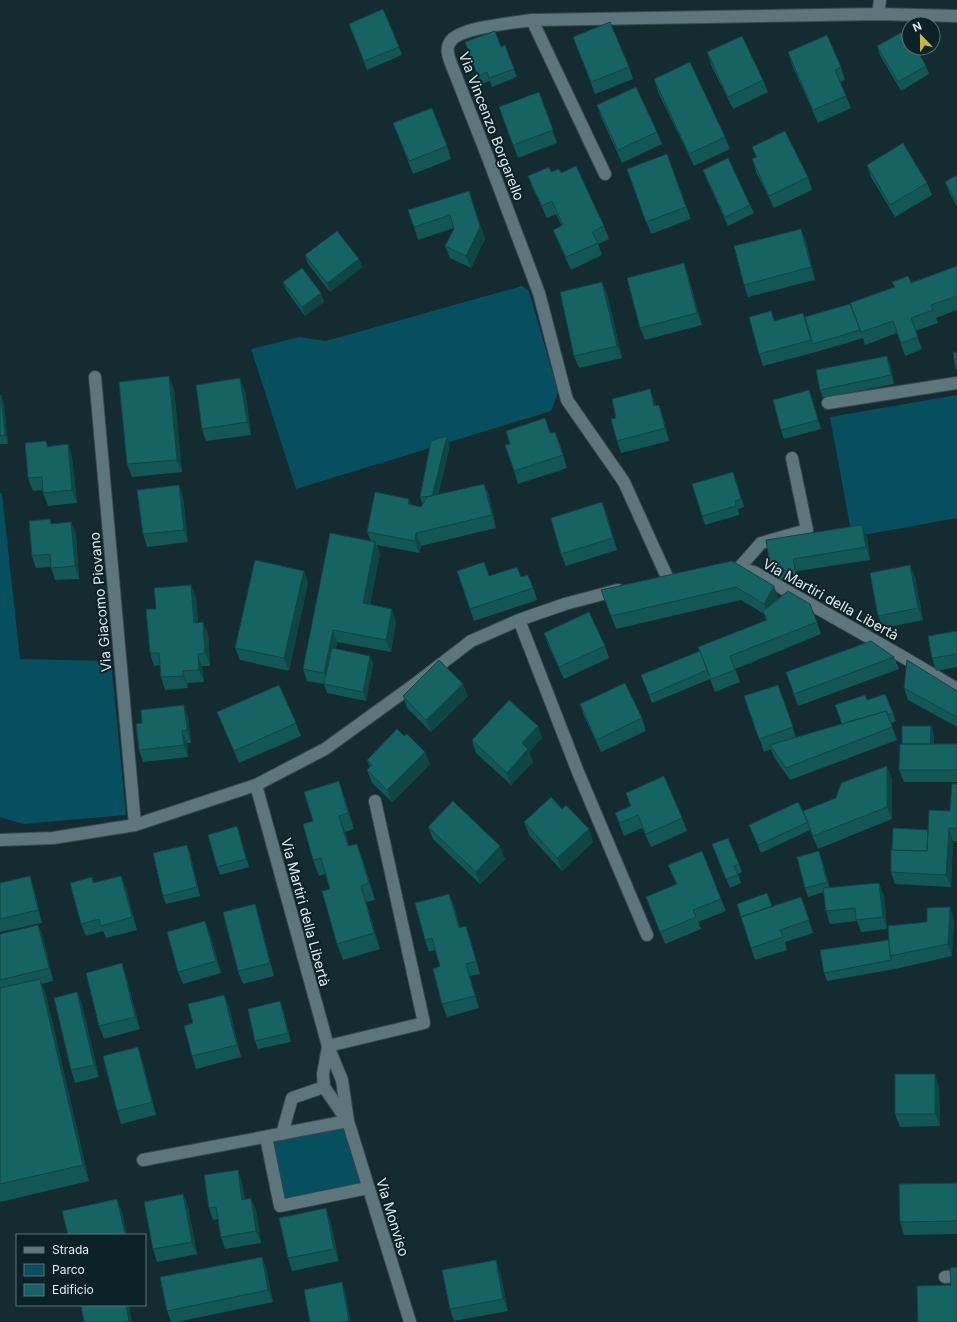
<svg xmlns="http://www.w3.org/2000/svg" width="957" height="1322" font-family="Inter,sans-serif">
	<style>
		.green { fill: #054f5e }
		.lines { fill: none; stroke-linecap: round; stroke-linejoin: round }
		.minor-casing { stroke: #36474c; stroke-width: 14 }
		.minor { stroke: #5d757c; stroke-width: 12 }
		.wall { fill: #125655 }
		.shaded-wall { fill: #0f4645 }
		.building { fill: #156463; stroke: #0f4645 }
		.labels { text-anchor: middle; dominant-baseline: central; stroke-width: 4; stroke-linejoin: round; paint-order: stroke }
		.street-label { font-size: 14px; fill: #dfecf0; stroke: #0a2127 }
	</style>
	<rect width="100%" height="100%" fill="#142b31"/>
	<path class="green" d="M522 286 529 291 558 392 551 411 296 489 251 349 299 337 326 341Z
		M957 395V518L852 537 830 417Z
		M0 493H2L20 659 111 661 126 815 23 824 0 817Z
		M348 1121 368 1188 280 1206 266 1137Z"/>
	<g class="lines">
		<defs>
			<path id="minor" d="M878 14 880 0
				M532 20 605 174
				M95 377 135 825
				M828 403 957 383
				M739 568 761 543 807 530 792 458
				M732 569 739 568 754 572 905 658 957 689
				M667 577 624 482 567 400 539 293 485 150 452 66C449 58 445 50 450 42 459 27 514 23 532 20L878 14 957 16
				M519 620 578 772 647 935
				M256 785 328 1046 342 1080 348 1121 410 1322
				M0 840 53 838 135 825 256 785 325 749 415 684 471 641 519 620 565 604 618 590
				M328 1046 424 1023 375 801
				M328 1047 323 1074 324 1087 346 1119
				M282 1134 292 1098 324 1087
				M266 1137 280 1206 368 1188
				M143 1160 348 1121
				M945 1277 957 1276"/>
		</defs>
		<use href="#minor" class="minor-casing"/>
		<use href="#minor" class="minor"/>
	</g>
	<path class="wall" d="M349 24 399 47 402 55 367 70Z
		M573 37 629 67 633 79 595 94Z
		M465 42 501 47 505 45 517 77 492 87 490 81 481 84Z
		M877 46 926 66 929 74 901 91 880 55Z
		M707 52 763 80 768 92 733 109 711 65Z
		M788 52 841 67 845 80 840 82 851 108 818 123 792 65Z
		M654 79 725 137 730 149 694 166 658 92Z
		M539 92 557 143 518 158 499 107Z
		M597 105 657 132 662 144 622 163 601 117Z
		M393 123 447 146 451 159 413 174Z
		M752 147 808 177 812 190 774 208 756 172 752 159 756 157Z
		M667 154 691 219 651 234 627 169Z
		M867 165 927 183 932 195 895 217 871 177Z
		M703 170 750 205 754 213 728 226 706 178Z
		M551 172 561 173 604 226 609 239 598 244 602 255 571 270 558 242 553 230 562 226 556 214 547 218 533 189 528 176Z
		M957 175V207L950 194 945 182Z
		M469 191 485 239 471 268 450 258 445 246 454 229V228L418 240 414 227Z
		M801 229 806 241 815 280 748 297 744 285Z
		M305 255 359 259 362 267 330 292 308 264Z
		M957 266V310L936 318 938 323 915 331 922 349 905 356 897 333 865 345 863 338 816 352 763 366 759 354 771 311 775 321 805 317 850 304Z
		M688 275 702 325 645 340 640 328Z
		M283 282 324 302 305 316 286 290Z
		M602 282 607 294 622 358 579 368 574 356Z
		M887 356 890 364 894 384 823 398 820 390Z
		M174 389 182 472 132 477 127 464Z
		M809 390 812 398 821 429 784 439 781 430Z
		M245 391 251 435 206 441 202 429Z
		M0 396 4 404 8 444H0Z
		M655 402 656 406 663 417 669 441 621 453 617 441 616 418Z
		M551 433 560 444 567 468 518 484 514 471Z
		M46 441 48 446 68 444 72 457 77 503 48 506 43 493V490L33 491 28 478Z
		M450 445 438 495 484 484 489 496 496 528 421 546 419 553 377 545 380 554 370 604 396 621 391 652 337 642 336 649 370 656 373 664 366 701 327 693 324 684 307 681 303 669 371 541 367 532 409 499 411 505 421 507 423 505 420 497Z
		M736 480 744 507 738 509 739 515 705 525 702 516Z
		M179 485 183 497 188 542 147 547 143 534Z
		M602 502 607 515 617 550 566 566 561 554Z
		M50 519 52 524 71 522 76 535 79 579 55 580 51 567 36 568 32 556Z
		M862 525 867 537 870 560 797 571 800 588 774 577 770 565Z
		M732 561 779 599 817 622 821 634 735 669 740 682 715 692 710 679 652 703 641 675 700 651 766 620 764 614 741 600 616 629 601 590Z
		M489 576 521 577 533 587 537 600 474 621 470 609Z
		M915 577 923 620 883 628 878 616Z
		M308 583 289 671 240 660 235 648Z
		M196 597 198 622 208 634 210 666H202L204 682 187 683 188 688 165 690 161 677 160 665 154 666 150 653 156 609Z
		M957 631V667L936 671 932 658Z
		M544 633 605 646 609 658 564 679 548 645Z
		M894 657 899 669 798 706 786 672Z
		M778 685 796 737 842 724 867 700 893 713 896 721 891 723 897 740 790 780 774 757 771 749 764 752 744 696Z
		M904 688 957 691V727L908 700Z
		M403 696H468L431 732 407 708Z
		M580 704 642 718 646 731 601 752 584 716Z
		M217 712 296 723 301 736 239 763 222 724Z
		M188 717 191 743H187L188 757 143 762 139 750Z
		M538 726 542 738 529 752 533 762 511 785 476 753 472 740Z
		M931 726 934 735V744H957V782H904L899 770 902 744Z
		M404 736 425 752 430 764 392 802 372 783 367 770 370 767 367 760Z
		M892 779V819L818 849 810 830 761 853 752 833 749 825 805 817Z
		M957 784V841H953L951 887 895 884 891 872 892 850 928 830 950 811Z
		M626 793 682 818 687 831 651 847 642 828 624 836 615 813 630 806Z
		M345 798 354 829 345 832 349 846 363 860 375 900 366 902 380 949 343 960 337 944 330 889 325 874 319 876 313 860V821Z
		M524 822 593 842 562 871 529 835Z
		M428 827 505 859 480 884 433 839Z
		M240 835 249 867 220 875 217 867Z
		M712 844 739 864 742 872 738 874 741 883 730 888Z
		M187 845 190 853 200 896 166 904 163 896Z
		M819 851 822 860 830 888 884 895 887 929 861 932 857 921 830 924 826 911 824 892 808 897 805 888Z
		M668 865 721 899 726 911 698 922 701 929 665 944 646 897 676 884Z
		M121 876 126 888 137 930 106 938 103 931 86 936 81 924 92 877 94 883Z
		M0 883 34 889 42 923 0 932Z
		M449 894 454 906 460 927 470 938 480 974 470 976 479 1008 447 1017 442 1004 440 966 435 950 429 952 425 940Z
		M801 897 813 933 785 942 787 950 755 960 751 948 772 906Z
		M259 917 274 976 243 984 238 971Z
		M954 919 952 956 895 969 827 981 824 973 889 940Z
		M205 921 210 934 221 973 183 984 178 972Z
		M38 925 43 937 53 981 42 984 46 995 89 1181 0 1202V934Z
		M126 976 140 1029 104 1039 99 1026Z
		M77 992 82 1005 99 1077 75 1083 71 1070Z
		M224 995 229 1007 241 1057 196 1069 192 1056 193 1023Z
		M283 1009 291 1042 258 1049 255 1041Z
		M142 1059 156 1115 121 1124 117 1111Z
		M939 1087 940 1126 900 1127 895 1114Z
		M238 1170 242 1183 245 1199 256 1210 261 1243 225 1249 221 1237 218 1219 213 1220 209 1208Z
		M957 1183V1234L904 1235 900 1222Z
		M183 1194 188 1207 197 1254 157 1262 153 1249Z
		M330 1220 339 1261 292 1271 288 1258Z
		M262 1257 266 1269 273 1302 177 1322H171L167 1311Z
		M500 1272 508 1311 454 1321 450 1309Z"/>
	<path class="shaded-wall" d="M469 191 485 239 471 268 466 256Z
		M801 229 806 241 815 280 811 267Z
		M359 259 362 267 330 292 327 283Z
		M684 263 688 275 702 325 697 313Z
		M602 282 607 294 622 358 617 346Z
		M321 293 324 302 305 316 302 307Z
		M887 356 890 364 894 384 891 375Z
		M169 376 174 389 182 472 177 460Z
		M240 378 245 391 251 435 247 422Z
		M650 389 655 402 659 418 654 406Z
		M809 390 812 398 821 429 818 420Z
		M1 395 4 404 8 444 5 435Z
		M659 405 663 417 669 441 665 428Z
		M555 432 560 444 567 468 563 455Z
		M447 436 450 445 435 504 432 496Z
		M68 444 72 457 77 503 72 490Z
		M733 472 736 480 744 507 741 499Z
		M484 484 489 496 496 528 492 515Z
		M179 485 183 497 188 542 184 530Z
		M409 499 413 511 408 504Z
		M602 502 607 515 617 550 613 538Z
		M71 522 76 535 79 579 75 566Z
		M862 525 867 537 870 560 866 547Z
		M416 533 421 546 419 553 415 541Z
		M375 542 380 554 368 616 363 603Z
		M793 559 797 571 800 588 796 575Z
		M910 565 915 577 923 620 918 608Z
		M304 571 308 583 289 671 284 658Z
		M191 585 196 597 199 635 194 623Z
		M774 586 779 599 768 616 764 604Z
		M392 609 396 621 391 652 386 640Z
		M203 622 208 634 210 666 205 653Z
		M333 630 337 642 329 685 324 673Z
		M198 654 202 666 204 682 199 670Z
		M370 656 373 664 366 701 363 692Z
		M183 671 187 683 188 688 183 676Z
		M463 684 468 696 431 732 426 720Z
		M184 705 188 717 191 743 187 730Z
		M538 726 542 738 529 752 533 762 511 785 507 773 522 743Z
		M931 726 934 735 933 757 930 749Z
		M182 731 187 743 188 757 184 745Z
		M425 752 430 764 392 802 387 790Z
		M887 766 892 779V819L887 807Z
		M339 781 345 798 354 829 348 813Z
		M339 816 345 832 354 862 348 846Z
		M237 826 240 835 249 867 246 859Z
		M949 828 953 841 951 887 946 875Z
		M589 829 593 842 562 871 557 858Z
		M357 844 363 860 375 900 369 883Z
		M187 845 190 853 200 896 197 887Z
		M500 846 505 859 480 884 476 872Z
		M819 851 822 860 830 891 827 882Z
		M30 876 34 889 42 923 38 910Z
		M121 876 126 888 137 930 132 917Z
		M879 883 884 895 887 929 883 917Z
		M361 886 366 902 380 949 374 933Z
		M449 894 454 906 463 940 459 928Z
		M801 897 806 909 813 933 809 920Z
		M255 904 259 917 274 976 270 963Z
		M950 907 954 919 952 956 948 944Z
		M205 921 210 934 221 973 216 961Z
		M38 925 43 937 53 981 49 968Z
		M466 926 470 938 480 974 476 961Z
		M122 963 126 976 140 1029 135 1017Z
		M466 964 470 976 479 1008 475 996Z
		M40 979 46 995 89 1181 83 1165Z
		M77 992 82 1005 99 1077 94 1065Z
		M224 995 229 1007 241 1057 237 1045Z
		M280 1001 283 1009 291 1042 288 1033Z
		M138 1047 142 1059 156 1115 152 1102Z
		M935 1074 939 1087 940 1126 935 1114Z
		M238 1170 242 1183 247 1212 242 1200Z
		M183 1194 188 1207 197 1254 192 1242Z
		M251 1198 256 1210 261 1243 256 1231Z
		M117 1199 122 1211 127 1235H125V1234Z
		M326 1208 330 1220 339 1261 334 1249Z
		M262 1257 266 1269 273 1302 268 1290Z
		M496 1260 500 1272 508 1311 503 1299Z
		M342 1282 345 1291 351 1322H350L349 1321Z
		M126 1305H129L132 1322H130Z"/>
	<path class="building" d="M383 9 399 47 364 61 349 24Z
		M610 22 629 67 591 82 573 37Z
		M906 30 909 36V48H916L926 66 898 82 877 46Z
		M495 31 501 47 505 45 514 69 489 78 487 72 478 76 465 42Z
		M827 35 841 67 835 70 846 96 813 110 788 52Z
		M742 36 763 80 728 97 707 52Z
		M690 62 725 137 689 154 654 79Z
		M636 87 657 132 618 150 597 105Z
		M539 92 553 130 513 145 499 107Z
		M432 108 447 146 409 161 393 123Z
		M785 131 808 177 769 196 752 159 757 157 752 147Z
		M903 143 927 183 890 205 867 165Z
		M667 154 686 207 646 222 627 169Z
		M728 158 750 205 725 217 703 170Z
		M576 166 604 226 592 232 598 243 566 257 553 230 563 225 552 201 542 206 528 176 549 167 551 172 559 169 561 173Z
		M957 175V203L945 182Z
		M469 191 480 227 466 256 445 246 454 229 450 215 414 227 408 210Z
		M801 229 811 267 744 285 734 246Z
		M337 231 359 259 327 283 305 255Z
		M684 263 697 313 640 328 627 278Z
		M957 266V296L931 305 933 310 911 318 918 337 901 343 893 321 861 332 850 303 895 287 892 282 908 276 911 283Z
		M302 268 321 293 302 307 283 282Z
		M602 282 617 346 574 356 560 292Z
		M850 304 860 330 813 344 805 317Z
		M771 311 774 321 803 313 811 340 759 354 749 317Z
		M957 352V369L956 370 953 353Z
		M887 356 891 375 820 390 816 370Z
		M169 376 177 460 127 464 119 382Z
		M240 378 247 422 202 429 196 385Z
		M650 389 654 406 659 405 665 428 617 441 611 419 616 418 612 399Z
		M809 390 818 420 781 430 773 400Z
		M1 395 5 435 0 436V396Z
		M545 418 550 433 555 432 563 455 514 471 505 445 510 444 506 431Z
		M447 436 432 496 420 497 431 441Z
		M46 441 47 447 68 444 72 490 43 493 42 477 28 478 25 443Z
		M733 472 741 499 735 501 736 506 702 516 692 484Z
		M484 484 492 515 416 533 415 541 367 532 375 492 409 499 408 504 421 507 427 497Z
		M179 485 184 530 143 534 137 490Z
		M602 502 613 538 561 554 551 518Z
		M50 519 51 524 71 522 75 566 51 568 50 554 32 556 29 521Z
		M862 525 866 547 793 559 796 575 770 565 766 540Z
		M330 533 375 542 363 603 392 609 386 640 333 630 324 673 303 669Z
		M255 560 304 571 284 658 235 648Z
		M732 561 774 586 764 604 736 587 611 616 601 590Z
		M484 562 489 576 517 567 521 577 528 575 533 588 470 609 457 571Z
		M910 565 918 608 878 616 870 573Z
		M191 585 194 623 203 622 205 653 198 654 199 670 183 671V676L161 677 159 653H150L146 609H156L154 588Z
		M788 591 810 604 817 622 730 656 735 670 711 679 698 647 767 620 763 611Z
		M589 612 605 646 559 667 544 633Z
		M957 631V654L932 658 928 636Z
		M871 641 894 657 794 694 786 672Z
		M332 648 370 656 363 692 324 684Z
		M700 651 707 670 649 695 641 675Z
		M439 660 463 684 426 720 403 696Z
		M907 660 957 691V717L904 688Z
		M625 683 642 718 596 740 580 704Z
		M279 685 296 723 234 751 217 712Z
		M778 685 793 727 759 739 744 696Z
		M885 694 893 713 888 715 886 711 842 724 835 705 865 695 867 700Z
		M509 700 538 726 522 743 528 749 507 773 472 740Z
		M184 705 187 730 182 731 184 745 139 750 136 724 142 723 141 710Z
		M886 711 892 727 786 768 770 745Z
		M902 726H931L930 744H902Z
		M397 729 404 736 407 734 425 752 387 790 367 770 372 765 367 760Z
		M900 744H957V770H899Z
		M887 766V807L813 836 803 811 836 798 841 783Z
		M664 776 682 818 646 834 638 815 620 823 615 813 631 806 626 793Z
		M339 781 348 813 339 816 348 846 357 844 369 883 361 886 374 933 337 944 322 891 330 889 321 858 313 860 303 824 313 821 304 792Z
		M952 784H957V829L949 828 946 875 891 872V850L927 851 929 810 950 811Z
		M551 797 562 809 566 805 589 829 557 858 524 822Z
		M453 801 500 846 476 872 428 827Z
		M798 802 808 822 758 845 749 825Z
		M237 826 246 859 217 867 208 835Z
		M893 828 928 830 927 851 892 850Z
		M728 838 739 864 734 866 738 875 726 879 712 844Z
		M187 845 197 887 163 896 153 853Z
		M702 851 721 899 693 910 696 917 660 932 646 897 677 884 668 865Z
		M819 851 827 882 805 888 797 857Z
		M30 876 38 910 0 919V883Z
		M121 876 132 917 101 926 99 919 81 924 70 883 92 877 93 883Z
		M879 883 883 917 856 920 855 908 826 911 823 888Z
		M767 893 772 906 741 917 737 904Z
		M449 894 459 928 466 926 476 961 466 964 475 996 442 1004 433 969 440 966 432 938 425 940 415 903Z
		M801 897 809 920 780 930 783 937 751 948 741 917Z
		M255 904 270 963 238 971 223 912Z
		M950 907 948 944 890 956 888 926 927 922V908Z
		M205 921 216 961 178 972 167 932Z
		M38 925 49 968 0 980V934Z
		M889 940 890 956 891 960 824 973 820 950Z
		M122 963 135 1017 99 1026 86 973Z
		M40 979 83 1165 0 1184V988Z
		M77 992 94 1065 71 1070 54 998Z
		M224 995 237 1045 192 1056 184 1026 193 1023 188 1004Z
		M280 1001 288 1033 255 1041 248 1009Z
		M138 1047 152 1102 117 1111 103 1056Z
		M895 1074H935V1114H895Z
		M238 1170 242 1200 251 1198 256 1231 221 1237 216 1207 209 1208 204 1175Z
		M957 1183V1221L900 1222 899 1184Z
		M183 1194 192 1242 153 1249 144 1202Z
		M117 1199 125 1234 121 1235H68L62 1211Z
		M326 1208 334 1249 288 1258 279 1218Z
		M262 1257 268 1290 167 1311 160 1277Z
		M496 1260 503 1299 450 1309 442 1270Z
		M957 1267V1322H918L917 1286 951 1285 950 1268Z
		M342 1282 349 1321 342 1322H310L304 1290Z
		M81 1305H126L129 1321 125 1322H84Z"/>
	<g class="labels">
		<g class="street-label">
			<text transform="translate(492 126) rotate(69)">Via Vincenzo Borgarello</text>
			<text transform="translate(831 599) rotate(29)">Via Martiri della Libertà</text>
			<text transform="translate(100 602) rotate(-95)">Via Giacomo Piovano</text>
			<text transform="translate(306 912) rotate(75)">Via Martiri della Libertà</text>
			<text transform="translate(393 1217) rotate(73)">Via Monviso</text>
		</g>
	</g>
	<rect x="16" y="1234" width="130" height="72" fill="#0a2127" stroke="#5f7277"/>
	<rect x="24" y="1247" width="20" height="6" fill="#5d757c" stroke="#5f7277"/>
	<text x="52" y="1254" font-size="12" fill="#dfecf0">Strada</text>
	<rect x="24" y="1264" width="20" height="12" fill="#054f5e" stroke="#5f7277"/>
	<text x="52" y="1274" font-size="12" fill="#dfecf0">Parco</text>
	<rect x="24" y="1284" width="20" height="12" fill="#156463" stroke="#5f7277"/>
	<text x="52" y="1294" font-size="12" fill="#dfecf0">Edificio</text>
	<g transform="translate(921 36) rotate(338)"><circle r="19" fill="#0a2127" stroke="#5f7277"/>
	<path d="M0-3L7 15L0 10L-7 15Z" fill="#cbba39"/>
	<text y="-6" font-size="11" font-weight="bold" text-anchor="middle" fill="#dfecf0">N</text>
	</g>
</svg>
